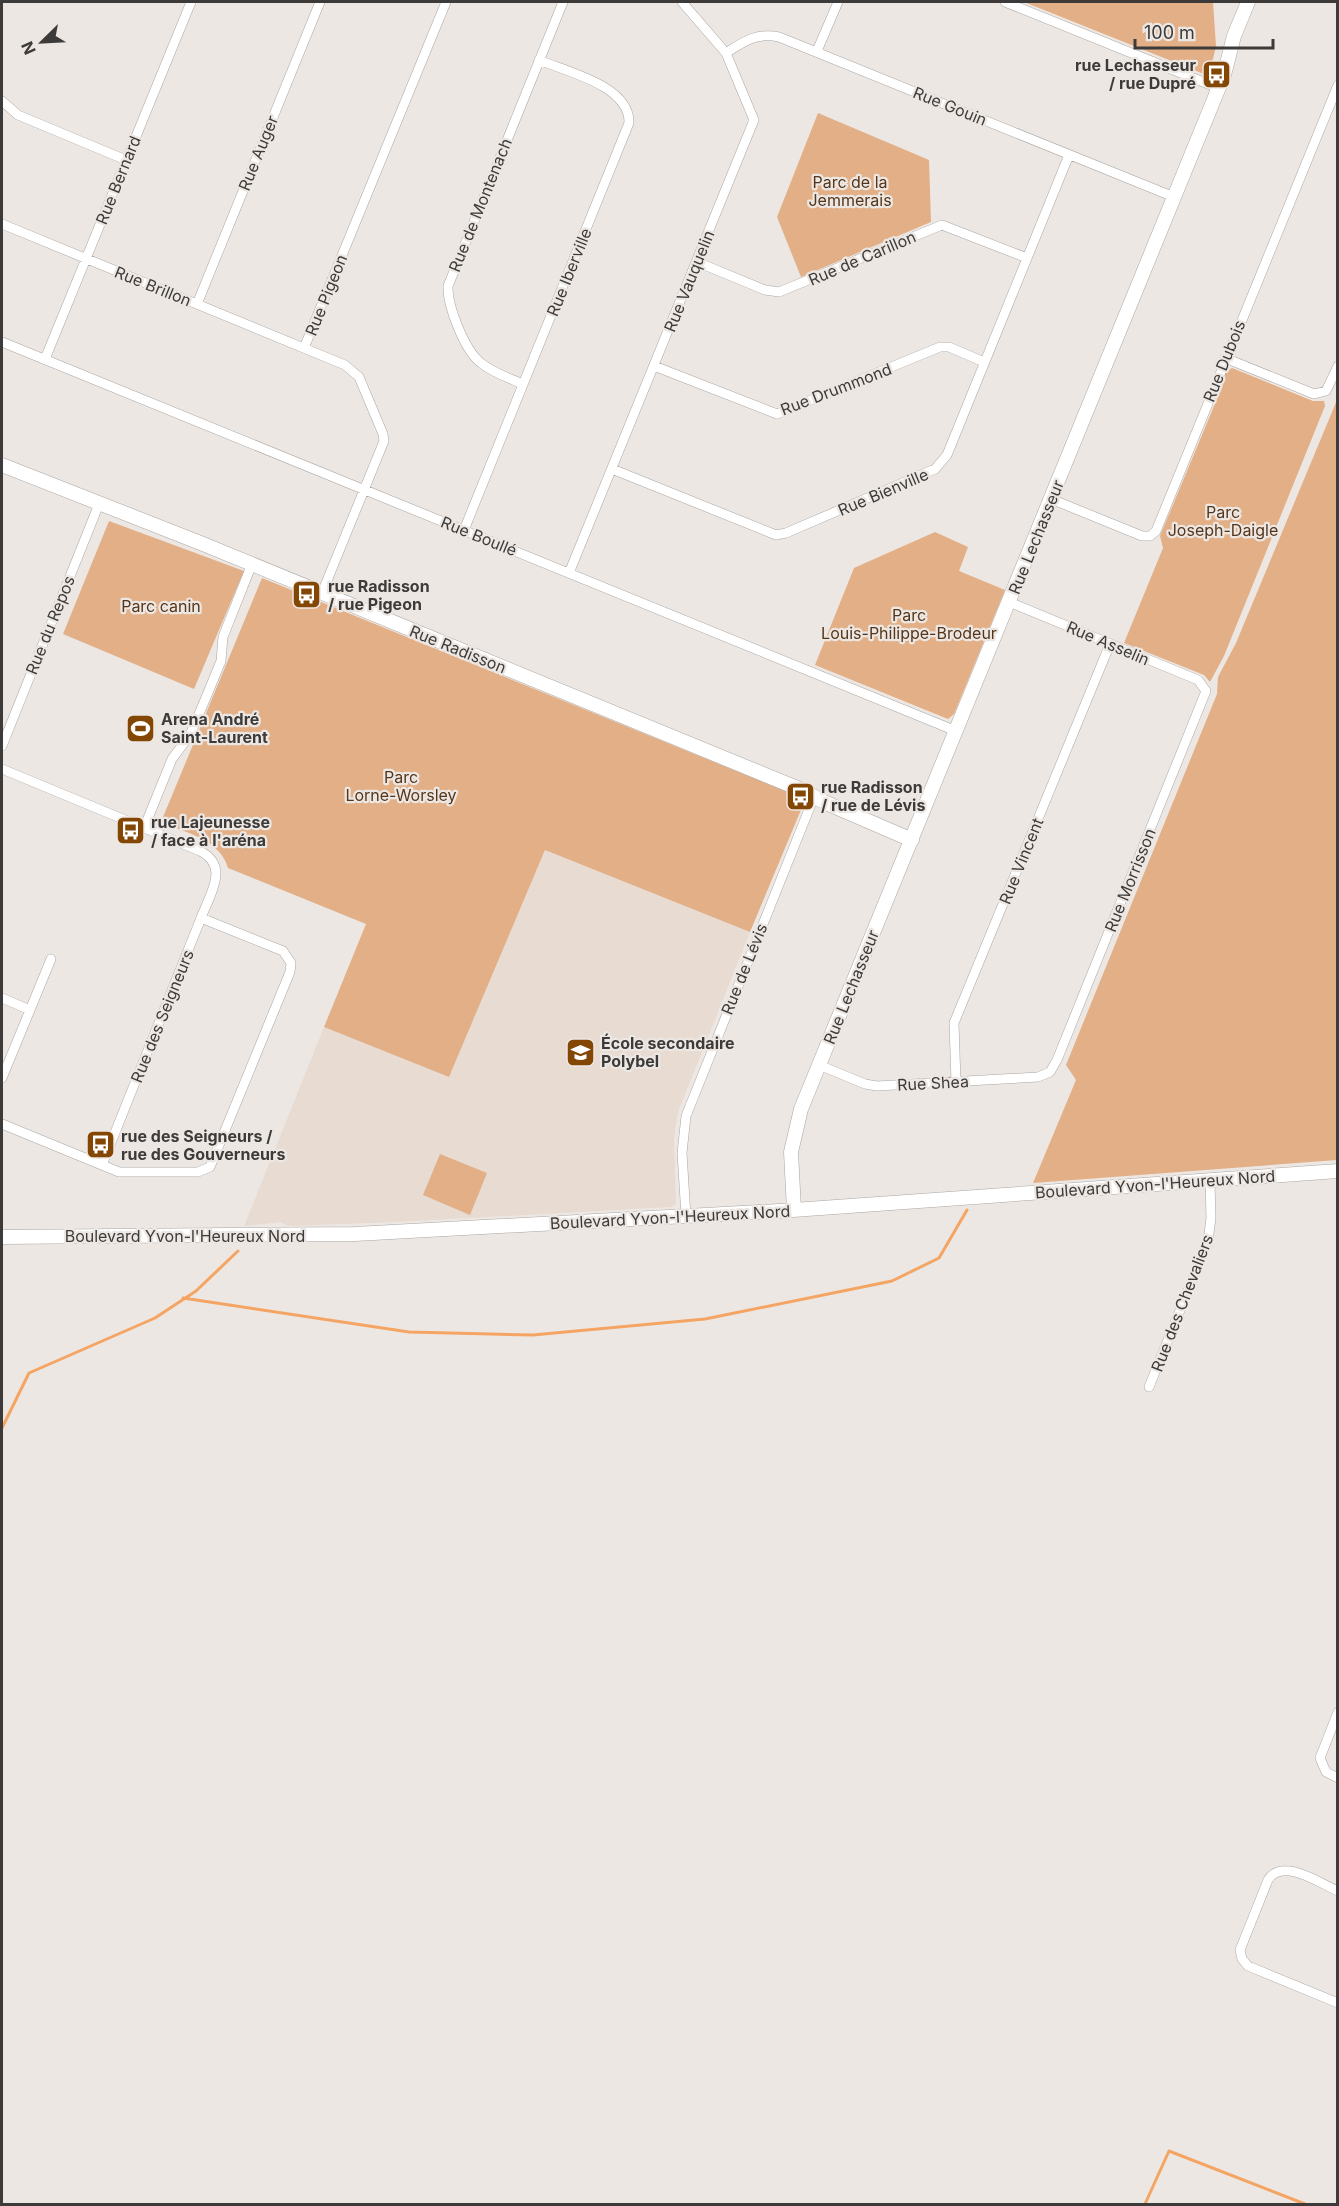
<svg xmlns="http://www.w3.org/2000/svg" width="1339" height="2206" font-family="Inter,sans-serif">
	<style>
		.built { fill: #e7dbd2 }
		.green { fill: #e2af86 }
		.lines { fill: none; stroke-linecap: round; stroke-linejoin: round }
		.stream { stroke: #f4a563; stroke-width: 3 }
		.street-casing { stroke: #aba6a2; stroke-width: 10 }
		.secondary-casing { stroke: #aba6a2; stroke-width: 15 }
		.street { stroke: #fff; stroke-width: 9 }
		.secondary { stroke: #fff; stroke-width: 14 }
		.labels { text-anchor: middle; dominant-baseline: central; stroke-width: 4.5; stroke-linejoin: round; paint-order: stroke }
		.poi-label { font-size: 16px; font-weight: bold; fill: #3d3b39; stroke: #ede7e3; text-anchor: start }
		.street-label { font-size: 16px; fill: #3d3b39; stroke: #ede7e3 }
		.park-label { font-size: 16px; fill: #56361a; stroke: #ede7e3 }
	</style>
	<rect width="100%" height="100%" fill="#ede7e3"/>
	<path class="built" d="M545 850 750 932 678 1112 674 1137 676 1204 671 1207 396 1222 287 1226 280 1222 244 1226 324 1027 449 1077Z"/>
	<path class="green" d="M1024 2H1213L1216 46 1209 76Z
		M818 113 929 160 931 222 801 277 777 217Z
		M1232 368 1313 401H1324L1325 406 1224 656 1210 682 1204 675 1124 643 1163 548 1160 536 1224 382 1223 373Z
		M1337 400V1160L1033 1183 1076 1080 1066 1065 1217 694 1218 677 1236 643Z
		M109 521 244 571 194 689 63 634Z
		M935 532 968 547 959 571 1005 590 954 714 948 719 815 665 854 568Z
		M262 578 800 797 803 805 750 932 545 850 449 1077 324 1027 366 924 228 868C220 839 186 833 161 822Z
		M440 1154 487 1173 470 1215 423 1195Z"/>
	<g class="lines">
		<path class="stream" d="M183 1298 409 1332 533 1335 705 1319 892 1281 939 1258 967 1210
			M2 1428 29 1373 155 1318 196 1291 238 1251
			M1145 2204 1169 2151 1305 2204"/>
		<defs>
			<path id="street" d="M1005 2 1218 88
				M817 51 838 2
				M726 53C743 42 757 32 779 37L1174 197
				M2 101 18 115 126 160
				M2 224 345 365 359 377 383 434 384 441 322 593
				M697 262 765 290 779 292 942 225 1027 258
				M197 304 320 2
				M2 342 956 731
				M304 348 446 2
				M1225 358 1314 394 1326 391 1338 366
				M45 359 191 2
				M654 366 777 414 940 347H949L984 362
				M523 384C509 378 493 373 481 363 465 351 447 306 448 286L563 2
				M612 469 776 535 786 533 935 469 947 455 1069 155
				M1051 499 1142 536H1150L1156 531 1338 85
				M464 530 629 123C630 86 568 72 539 60
				M569 573 754 120 726 53 682 2
				M2 746 99 504
				M2 769 200 851C230 866 210 894 201 918L102 1165
				M144 828 172 759 190 735 207 695 221 661 223 637 252 564
				M2 998 30 1010
				M819 1065 865 1084 877 1086 1038 1077 1050 1072 1057 1060 1206 691 1198 680 1009 602
				M2 1078 51 959
				M956 1082 954 1023 1110 644
				M2 1124 119 1172H198L210 1167 290 972 291 963 283 951 201 918
				M686 1216 682 1153 686 1116 814 797
				M1149 1387 1208 1241 1211 1218 1210 1182
				M1338 1712 1320 1758 1326 1772 1338 1778
				M1338 1891C1319 1883 1282 1857 1268 1880L1240 1950 1242 1959 1248 1966 1338 2003"/>
			<path id="secondary" d="M2 465 203 544 802 790 824 802 912 840
				M794 1210 791 1152 801 1109 1224 75 1234 36 1248 2
				M2 1237 355 1234 779 1211 1338 1171"/>
		</defs>
		<use href="#street" class="street-casing"/>
		<use href="#secondary" class="secondary-casing"/>
		<use href="#street" class="street"/>
		<use href="#secondary" class="secondary"/>
	</g>
	<defs>
		<symbol id="bus-square" viewBox="-11 -11 22 22"><rect x="-9" y="-9" width="18" height="18" rx="4" fill="#844703" stroke="#ede7e3"/><path d="M-5-6H5V4H4V6H2V4H-2V6H-4V4H-5ZM-3.5-4V0h7V-4ZM-3.5 1.2v1.5H-2V1.2ZM2 1.2v1.5H3.5V1.2Z" fill="#fff"/></symbol>
		<symbol id="stadium-square" viewBox="-11 -11 22 22"><rect x="-9" y="-9" width="18" height="18" rx="4" fill="#844703" stroke="#ede7e3"/><path d="M0-5a6.5 5 0 1 0 0 10a6.5 5 0 1 0 0-10ZM-3.5-1.8h7v3.6h-7Z" fill="#fff"/></symbol>
		<symbol id="school-square" viewBox="-11 -11 22 22"><rect x="-9" y="-9" width="18" height="18" rx="4" fill="#844703" stroke="#ede7e3"/><path d="M0-5L7-2L0 1L-7-2ZM-4 1L0 2.5L4 1V4Q0 6-4 4Z" fill="#fff"/></symbol>
	</defs>
	<g fill-rule="evenodd">
		<use href="#bus-square" x="1200" y="58" width="33" height="33"/>
		<use href="#bus-square" x="290" y="578" width="33" height="33"/>
		<use href="#stadium-square" x="124" y="712" width="33" height="33"/>
		<use href="#bus-square" x="784" y="780" width="33" height="33"/>
		<use href="#bus-square" x="114" y="814" width="33" height="33"/>
		<use href="#school-square" x="564" y="1036" width="33" height="33"/>
		<use href="#bus-square" x="84" y="1128" width="33" height="33"/>
	</g>
	<g class="labels">
		<g class="poi-label">
			<text x="1196" y="65" text-anchor="end">rue Lechasseur<tspan x="1196" dy="18">/ rue Dupré</tspan></text>
			<text x="328" y="586">rue Radisson<tspan x="328" dy="18">/ rue Pigeon</tspan></text>
			<text x="161" y="719">Arena André<tspan x="161" dy="18">Saint-Laurent</tspan></text>
			<text x="821" y="787">rue Radisson<tspan x="821" dy="18">/ rue de Lévis</tspan></text>
			<text x="151" y="822">rue Lajeunesse<tspan x="151" dy="18">/ face à l'aréna</tspan></text>
			<text x="601" y="1043">École secondaire<tspan x="601" dy="18">Polybel</tspan></text>
			<text x="121" y="1136">rue des Seigneurs /<tspan x="121" dy="18">rue des Gouverneurs</tspan></text>
		</g>
		<g class="street-label">
			<text transform="translate(950 106) rotate(22)">Rue Gouin</text>
			<text transform="translate(258 153) rotate(-68)">Rue Auger</text>
			<text transform="translate(118 180) rotate(-68)">Rue Bernard</text>
			<text transform="translate(480 205) rotate(-68)">Rue de Montenach</text>
			<text transform="translate(862 258) rotate(-23)">Rue de Carillon</text>
			<text transform="translate(569 272) rotate(-68)">Rue Iberville</text>
			<text transform="translate(689 281) rotate(-68)">Rue Vauquelin</text>
			<text transform="translate(153 286) rotate(22)">Rue Brillon</text>
			<text transform="translate(326 295) rotate(-68)">Rue Pigeon</text>
			<text transform="translate(1224 361) rotate(-68)">Rue Dubois</text>
			<text transform="translate(836 389) rotate(-21)">Rue Drummond</text>
			<text transform="translate(883 492) rotate(-23)">Rue Bienville</text>
			<text transform="translate(479 536) rotate(22)">Rue Boullé</text>
			<text transform="translate(1036 537) rotate(-68)">Rue Lechasseur</text>
			<text transform="translate(50 625) rotate(-68)">Rue du Repos</text>
			<text transform="translate(1108 643) rotate(23)">Rue Asselin</text>
			<text transform="translate(458 649) rotate(22)">Rue Radisson</text>
			<text transform="translate(1021 861) rotate(-68)">Rue Vincent</text>
			<text transform="translate(1130 880) rotate(-68)">Rue Morrisson</text>
			<text transform="translate(744 969) rotate(-68)">Rue de Lévis</text>
			<text transform="translate(851 987) rotate(-68)">Rue Lechasseur</text>
			<text transform="translate(162 1016) rotate(-68)">Rue des Seigneurs</text>
			<text transform="translate(933 1083) rotate(-3)">Rue Shea</text>
			<text transform="translate(1155 1184) rotate(-4)">Boulevard Yvon-l'Heureux Nord</text>
			<text transform="translate(670 1217) rotate(-3)">Boulevard Yvon-l'Heureux Nord</text>
			<text x="185" y="1236">Boulevard Yvon-l'Heureux Nord</text>
			<text transform="translate(1182 1303) rotate(-69)">Rue des Chevaliers</text>
		</g>
		<g class="park-label">
			<text x="850" y="182">Parc de la<tspan x="850" dy="18">Jemmerais</tspan></text>
			<text x="1223" y="512">Parc<tspan x="1223" dy="18">Joseph-Daigle</tspan></text>
			<text x="161" y="606">Parc canin</text>
			<text x="909" y="615">Parc<tspan x="909" dy="18">Louis-Philippe-Brodeur</tspan></text>
			<text x="401" y="777">Parc<tspan x="401" dy="18">Lorne-Worsley</tspan></text>
		</g>
	</g>
	<rect width="1339" height="2206" fill="none" stroke="#3d3b39" stroke-width="6"/>
	<g transform="translate(42 42) rotate(246)" stroke="#ede7e3" stroke-width="4.5" paint-order="stroke">
	<path d="M0-4.5L10 22L0 15L-10 22Z" fill="#3d3b39"/>
	<text y="-9" font-size="16" font-weight="bold" text-anchor="middle" fill="#3d3b39">N</text>
	</g>
	<path d="M1135 39v9h138v-9" fill="none" stroke="#3d3b39" stroke-width="3"/>
	<text x="1144" y="39" font-size="18" fill="#3d3b39" stroke="#ede7e3" stroke-width="4.5" paint-order="stroke">100 m</text>
</svg>
